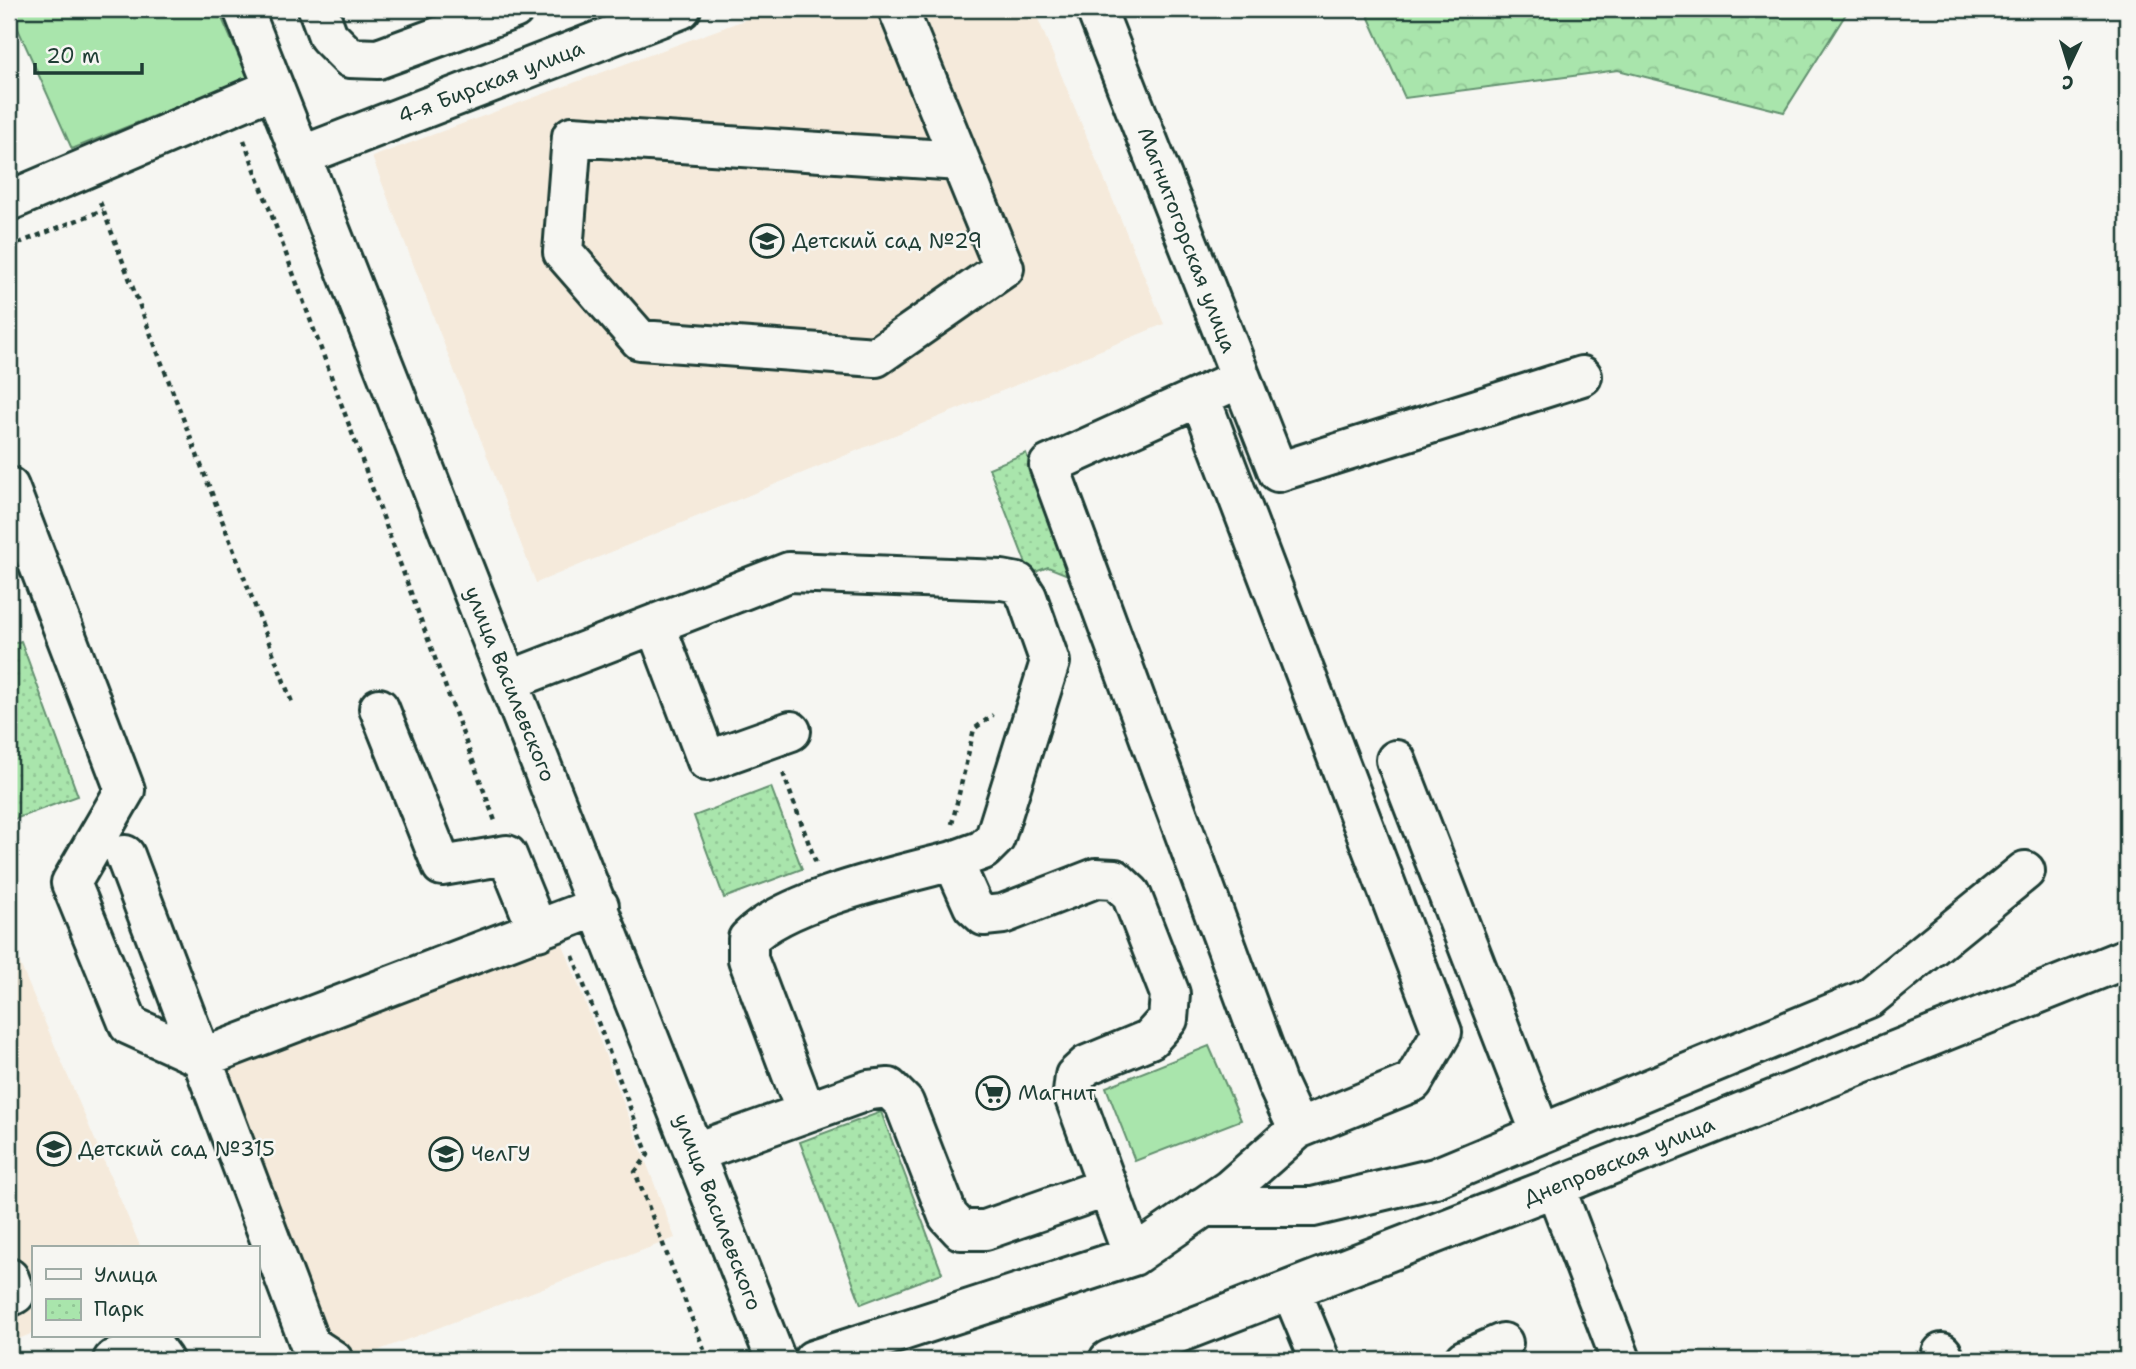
<svg xmlns="http://www.w3.org/2000/svg" width="2136" height="1369" font-family="'Shantell Sans',sans-serif">
	<style>
		.built { fill: #f5eadb }
		.grass { fill: #a9e5ac; stroke: #649170; stroke-width: 2 }
		.forest { fill: url(#forest-crowns); stroke: #649170; stroke-width: 2 }
		.park { fill: url(#park-dots); stroke: #649170; stroke-width: 2 }
		.lines { fill: none; stroke-linecap: round; stroke-linejoin: round }
		.minor-casing { stroke: #1f3d34; stroke-width: 44 }
		.path { stroke: #1f3d34; stroke-width: 4.5; stroke-dasharray: 5 5; stroke-linecap: butt }
		.minor { stroke: #f6f6f2; stroke-width: 38 }
		.labels { text-anchor: middle; dominant-baseline: central; stroke-width: 5; stroke-linejoin: round; paint-order: stroke }
		.street-label { font-size: 21px; fill: #1f3d34; stroke: #f6f6f2 }
		.poi-label { font-size: 21px; fill: #1f3d34; stroke: #f6f6f2; text-anchor: start }
	</style>
	<defs>
		<pattern id="forest-crowns" width="20" height="18" patternUnits="userSpaceOnUse" patternTransform="scale(1.75)"><rect width="20" height="18" fill="#a9e5ac"/><path d="M2 6a3 3 0 1 1 6 0M12 15a3 3 0 1 1 6 0" fill="none" stroke="#91c595"/></pattern>
		<pattern id="park-dots" width="8" height="8" patternUnits="userSpaceOnUse" patternTransform="scale(1.75)"><rect width="8" height="8" fill="#a9e5ac"/><path d="M2 2h.1M6 6h.1" fill="none" stroke="#91c595" stroke-width="1.8" stroke-linecap="round"/></pattern>
	</defs>
	<rect width="100%" height="100%" fill="#f6f6f2"/>
	<filter id="ink" filterUnits="userSpaceOnUse"><feTurbulence type="fractalNoise" baseFrequency=".0143" numOctaves="2"/><feDisplacementMap in="SourceGraphic" scale="14" xChannelSelector="R" yChannelSelector="G"/><feConvolveMatrix kernelMatrix="1 2 1 2 8 2 1 2 1" color-interpolation-filters="sRGB"/></filter>
	<g filter="url(#ink)">
		<path class="built" d="M774 9H1034L1164 324 536 583 372 157Z
			M9 938 141 1248H33V1333L9 1343Z
			M561 939 675 1238 353 1360H328L218 1069Z"/>
		<path class="grass" d="M9 9H218L248 78 72 149Z
			M1209 1046 1241 1120 1135 1161 1106 1087Z"/>
		<path class="forest" d="M1365 9H1849L1784 112 1618 70 1405 98Z"/>
		<path class="park" d="M1026 453 1073 577 1048 567 1030 574 989 468Z
			M21 641 78 796 9 821V645Z
			M771 787 802 869 724 898 694 816Z
			M881 1112 942 1273 861 1304 800 1142Z"/>
		<g class="lines">
			<defs>
				<path id="minor" d="M243 9 776 1360
					M318 9 328 36 350 58 378 59 514 9
					M898 9 1004 268 876 357 640 340 563 252 572 136 960 161
					M1096 9 1278 472 1582 376
					M301 156 681 9
					M9 201 274 88
					M1200 397 1442 1032 1413 1082 1298 1129
					M9 487 125 790 71 883 129 1025 202 1058 599 906
					M655 624 707 761 791 731
					M508 681 789 572 1002 580 1018 583 1027 597 1050 662 995 838 983 850 953 861 973 906 984 916 1003 914 1096 878 1115 879 1131 894 1170 994 1168 1019 1150 1039 1087 1065 1075 1076 1073 1093 1133 1256
					M379 708 442 866 507 855 538 931
					M1396 760 1541 1134
					M125 855 310 1345 333 1360
					M806 1112 748 959V939C785 900 900 875 953 861
					M696 1152 869 1090 889 1088 904 1103 948 1216 961 1230H985L1108 1187
					M1555 1187 1621 1360
					M1203 1207H1313L1435 1178 1869 998 2025 871
					M9 1278 15 1294 9 1297
					M1291 1290 1320 1360
					M1942 1353 1945 1360
					M113 1360 141 1350 155 1349 163 1360
					M813 1360 1133 1256 1230 1189 1298 1129 1277 1084 1049 465 1241 378
					M1109 1360 1555 1187 2127 958
					M1464 1360 1503 1343"/>
			</defs>
			<use href="#minor" class="minor-casing"/>
			<path class="path" d="M244 140 495 821
				M100 202 293 705
				M9 247 103 210
				M783 773 816 863
				M952 824 974 729 993 715
				M573 956 648 1155 635 1172 708 1360"/>
			<use href="#minor" class="minor"/>
		</g>
	</g>
	<defs>
		<symbol id="school-ring" viewBox="-11 -11 22 22"><circle r="9.5" fill="#f6f6f2" stroke="#1f3d34" stroke-width="1.5"/><path d="M0-5L7-2L0 1L-7-2ZM-4 1L0 2.5L4 1V4Q0 6-4 4Z" fill="#1f3d34"/></symbol>
		<symbol id="supermarket-ring" viewBox="-11 -11 22 22"><circle r="9.5" fill="#f6f6f2" stroke="#1f3d34" stroke-width="1.5"/><path d="M-6-5.5h2.5l.6 2H6L4.5 2H-2.5L-4.4-4H-6ZM-1.5 3.2a1.3 1.3 0 1 0 .1 0ZM3 3.2a1.3 1.3 0 1 0 .1 0Z" fill="#1f3d34"/></symbol>
		<symbol id="university-ring" viewBox="-11 -11 22 22"><circle r="9.5" fill="#f6f6f2" stroke="#1f3d34" stroke-width="1.5"/><path d="M0-5L7-2L0 1L-7-2ZM-4 1L0 2.5L4 1V4Q0 6-4 4Z" fill="#1f3d34"/></symbol>
	</defs>
	<g fill-rule="evenodd">
		<use href="#school-ring" x="748" y="222" width="38" height="38"/>
		<use href="#supermarket-ring" x="974" y="1074" width="38" height="38"/>
		<use href="#school-ring" x="35" y="1130" width="38" height="38"/>
		<use href="#university-ring" x="427" y="1135" width="38" height="38"/>
	</g>
	<g class="labels">
		<g class="street-label">
			<text transform="translate(491 82) rotate(-21)">4-я Бирская улица</text>
			<text transform="translate(1187 240) rotate(69)">Магнитогорская улица</text>
			<text transform="translate(510 684) rotate(68)">улица Василевского</text>
			<text transform="translate(1619 1161) rotate(-22)">Днепровская улица</text>
			<text transform="translate(718 1212) rotate(69)">улица Василевского</text>
		</g>
		<g class="poi-label">
			<text x="792" y="241">Детский сад №29</text>
			<text x="1018" y="1093">Магнит</text>
			<text x="78" y="1149">Детский сад №315</text>
			<text x="471" y="1154">ЧелГУ</text>
		</g>
	</g>
	<rect width="2136" height="1369" fill="none" stroke="#f6f6f2" stroke-width="35"/>
	<rect x="18" y="18" width="2101" height="1334" fill="none" stroke="#1f3d34" stroke-width="2.5" filter="url(#ink)"/>
	<rect x="32" y="1246" width="228" height="91" fill="#f6f6f2" stroke="#a0aca6" stroke-width="2"/>
	<rect x="46" y="1269" width="35" height="10" fill="#f6f6f2" stroke="#a0aca6" stroke-width="2"/>
	<text x="94" y="1282" font-size="21" fill="#1f3d34">Улица</text>
	<rect x="46" y="1299" width="35" height="21" fill="url(#park-dots)" stroke="#a0aca6" stroke-width="2"/>
	<text x="94" y="1316" font-size="21" fill="#1f3d34">Парк</text>
	<g transform="translate(2069 66) rotate(184)" stroke="#f6f6f2" stroke-width="5" paint-order="stroke">
	<path d="M0-5L12 26L0 18L-12 26Z" fill="#1f3d34"/>
	<text y="-10" font-size="19" font-weight="bold" text-anchor="middle" fill="#1f3d34">С</text>
	</g>
	<path d="M35 63v10h107v-10" fill="none" stroke="#1f3d34" stroke-width="3.5"/>
	<text x="46" y="63" font-size="21" fill="#1f3d34" stroke="#f6f6f2" stroke-width="5" paint-order="stroke">20 m</text>
</svg>
